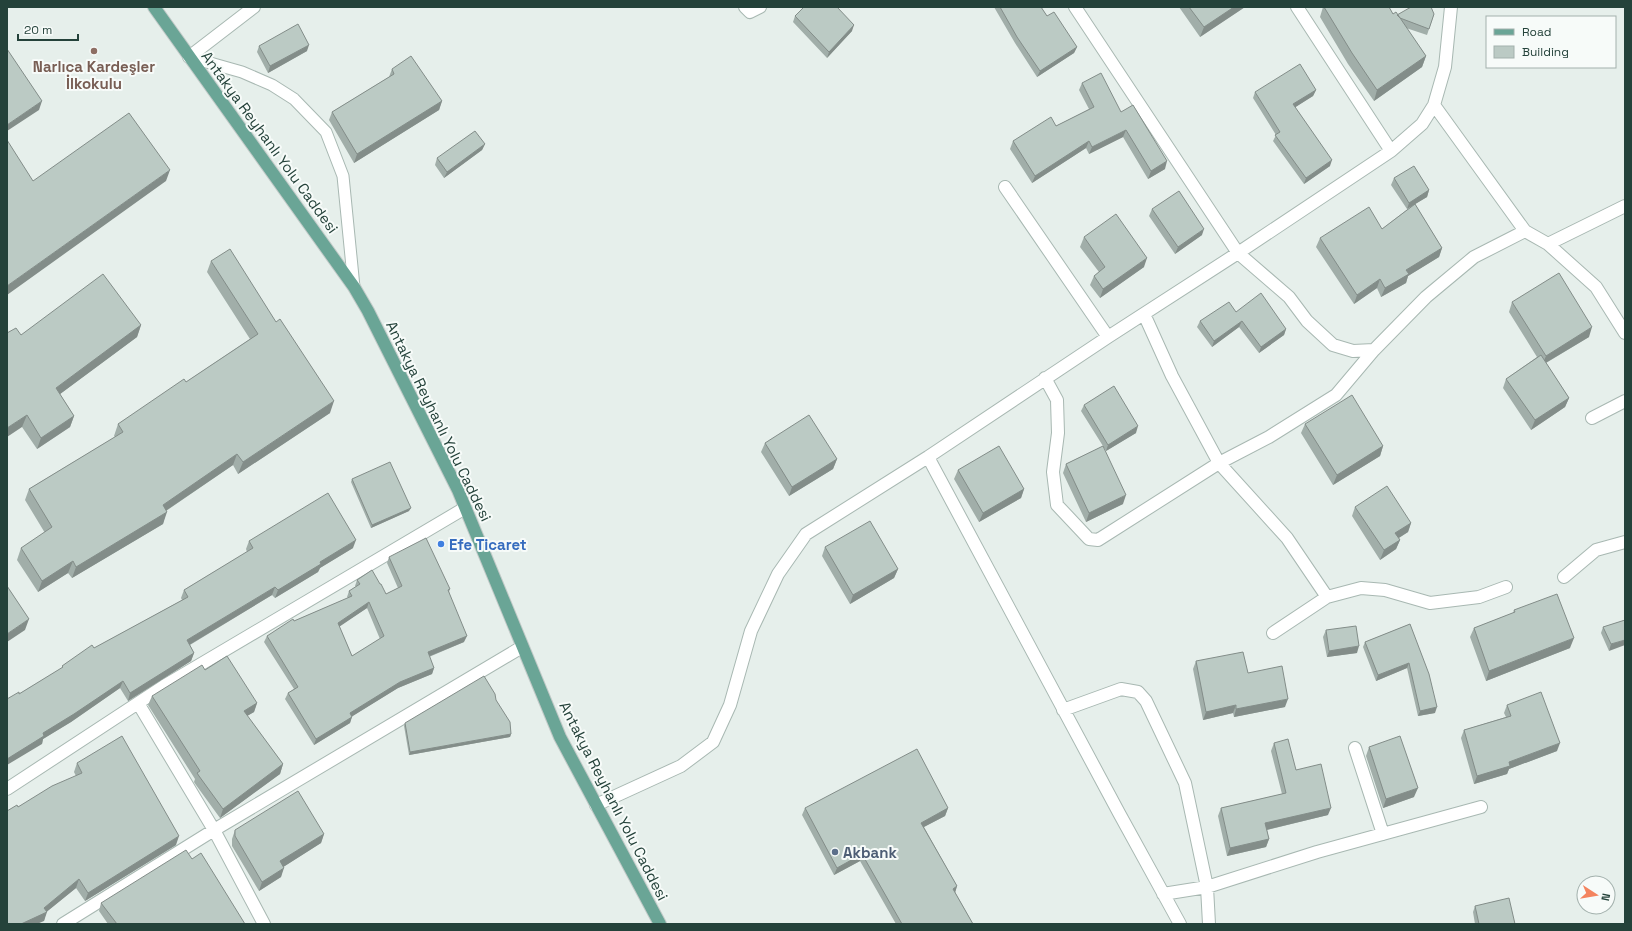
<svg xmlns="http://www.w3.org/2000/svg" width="1632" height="931" font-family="'Space Grotesk',sans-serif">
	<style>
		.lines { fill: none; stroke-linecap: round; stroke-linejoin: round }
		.service-casing { stroke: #a8b8b2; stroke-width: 13 }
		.minor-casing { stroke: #a8b8b2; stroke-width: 14 }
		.primary-casing { stroke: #c2cac8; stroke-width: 14 }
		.service { stroke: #fff; stroke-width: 11 }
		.minor { stroke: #fff; stroke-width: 12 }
		.primary { stroke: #6aa596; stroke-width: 12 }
		.wall { fill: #a1aea9; fill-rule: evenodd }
		.shaded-wall { fill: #838d89 }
		.building { fill: #bbcac4; stroke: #838d89; fill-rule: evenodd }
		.education-dot { fill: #8d6e63; stroke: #f7fbf9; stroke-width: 1.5 }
		.shop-dot { fill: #3f7fe0; stroke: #f7fbf9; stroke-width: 1.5 }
		.service-dot { fill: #5c6f8a; stroke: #f7fbf9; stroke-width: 1.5 }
		.labels { text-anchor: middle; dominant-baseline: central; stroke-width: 4; stroke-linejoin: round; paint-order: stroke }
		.education-label { font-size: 15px; font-weight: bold; fill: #785e54; stroke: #f7fbf9 }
		.street-label { font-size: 15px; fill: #24423a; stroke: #f7fbf9 }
		.shop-label { font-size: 15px; font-weight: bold; fill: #366cbe; stroke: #f7fbf9; text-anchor: start }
		.service-label { font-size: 15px; font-weight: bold; fill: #4e5e75; stroke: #f7fbf9; text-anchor: start }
	</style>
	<rect width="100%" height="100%" fill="#e6efeb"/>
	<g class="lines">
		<defs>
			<path id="service" d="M189 57 242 72 272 85 294 99 326 132 343 176 354 287"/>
			<path id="minor" d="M745 7 750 12 760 7
				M1075 7 1238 253 1289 297 1307 321 1333 345 1353 351 1374 350
				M1297 7 1391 151
				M189 57 254 7
				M1434 105 1525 231 1548 244 1596 287 1625 333
				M1005 187 1108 337
				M1548 244 1625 206
				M1144 314 1172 376 1219 463 1287 538 1327 597
				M1045 378 1057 400 1058 433 1053 472 1057 505 1089 539 1098 540 1219 463 1269 437 1336 395 1374 350 1426 297 1474 257 1525 231
				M1592 418 1625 401
				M928 457 1119 813 1180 924
				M1564 577 1596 550 1625 542
				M1273 633 1327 597 1361 588 1385 590 1430 603 1479 597 1506 587
				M138 703 214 830 264 924
				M1063 710 1121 689 1138 692 1146 701 1185 783 1207 887 1209 924
				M1355 748 1383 834
				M7 789 164 686 465 508
				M596 805 681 766 713 742 730 705 751 631 778 574 806 534 928 457 1108 337 1238 253 1391 151 1422 124 1434 105 1445 67 1451 7
				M1163 894 1207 887 1317 852 1481 807
				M63 924 214 830 522 647"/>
			<path id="primary" d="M154 7 354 287 368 311 458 490 560 737 660 924"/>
		</defs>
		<use href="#service" class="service-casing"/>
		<use href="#minor" class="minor-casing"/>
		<use href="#primary" class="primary-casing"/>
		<use href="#service" class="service"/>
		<use href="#minor" class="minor"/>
		<use href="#primary" class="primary"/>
	</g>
	<path class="wall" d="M994 7H1041L1047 16 1077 47 1074 53 1037 77 1015 43Z
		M1179 7H1245L1200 37Z
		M1323 7H1389L1393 14 1397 15 1434 14 1427 35 1406 28 1426 56 1422 67 1374 101 1348 64 1320 17Z
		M795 16 852 31 827 58 793 22Z
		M259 46 307 51 268 73 257 52Z
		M392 69 442 101 439 110 354 163 329 120 332 112 389 77Z
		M1082 83 1121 112 1165 169 1148 179 1123 137 1089 154 1086 148 1032 183 1010 149 1013 141 1056 126 1089 109 1079 90Z
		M1316 90 1313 96 1295 107 1330 166 1304 184 1273 141 1276 135 1253 98 1255 92Z
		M485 144 482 150 444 178 435 165 437 158Z
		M1394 178 1429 190 1427 197 1415 204 1442 248 1439 257 1408 276 1406 283 1381 297 1377 288 1354 304 1316 247 1320 238 1382 229 1413 205 1407 209 1391 185Z
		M1152 209 1202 235 1175 254 1149 216Z
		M1084 237 1144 267 1100 298 1090 285 1094 276 1099 272 1080 247Z
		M211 261 330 413 238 474 233 465 166 511 163 524 72 578 68 573 38 592 17 560 21 548 45 533 25 500 29 489 115 437 114 436 118 424 186 382 250 339 207 272Z
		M1512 302 1589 337 1546 363 1569 398 1565 407 1531 430 1503 388 1506 379 1537 357 1509 312Z
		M1236 312 1286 329 1284 335 1259 353 1239 327 1212 347 1197 327 1200 321Z
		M141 325 137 337 60 394 74 416 70 427 37 449 22 427 21 335Z
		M1084 405 1136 433 1106 451 1103 446 1123 504 1086 522 1063 473 1066 464 1103 446 1081 411Z
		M1305 424 1383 446 1380 456 1333 485 1301 433Z
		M765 443 837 459 833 469 789 496 761 452Z
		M958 470 1024 489 1021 498 979 522 954 479Z
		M352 479 409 511 371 528 351 482Z
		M1355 507 1411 523 1408 532 1399 538 1400 540 1396 549 1380 560 1352 516Z
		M249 541 353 548 320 568 318 572 275 598 272 595 190 645 194 653 191 661 128 701 120 688 71 722 43 739 42 744 19 694 62 668V666L182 600 181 598 184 590 247 552 246 549Z
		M825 547 898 569 894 578 850 604 822 556Z
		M389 557 450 589 449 592 464 642 429 657 434 668 432 674 398 688 352 716 350 723 314 745 285 699 288 693 294 689 264 642 267 636 294 621 348 598 347 597 349 591 356 587 355 586 357 580 386 594 398 588 387 563ZM367 608 380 639 352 656 339 626Z
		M1514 610 1570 648 1486 681 1470 637 1474 628 1513 613Z
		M1625 620 1609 651 1601 633 1603 627Z
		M1410 624 1435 713 1418 716 1407 668 1376 681 1363 647 1365 642Z
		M1326 630 1357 653 1327 657 1323 637Z
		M1196 661 1248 673 1285 707 1234 717 1233 713 1203 720 1193 669Z
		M205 670 257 703 254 712 247 716 283 764 280 774 220 818 196 785 194 782 195 779 148 705 152 696Z
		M1507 705 1557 751 1509 769 1507 774 1474 784 1461 738 1464 730 1506 717 1504 713Z
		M405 723 511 734 510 737 409 755 404 726Z
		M1274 743 1296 770 1328 815 1267 830 1269 839 1266 847 1227 856 1218 816 1221 808 1282 794 1271 751Z
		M1369 747 1414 797 1383 808 1366 756Z
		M77 763 176 845 85 901 76 888 46 912 44 921 18 807 76 776 74 772Z
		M805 808H948L945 816 924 827 957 886 955 892 973 924H896L860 861 834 875 802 815Z
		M235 830 324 834 321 843 283 867 281 877 259 891 232 846V839Z
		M192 859 245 924H108L99 911 101 903Z
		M1475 906 1515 924H1475L1473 912Z"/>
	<path class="shaded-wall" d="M1234 7H1245L1200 37 1204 27Z
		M854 25 852 31 827 58 829 52Z
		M309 45 307 51 268 73 270 66Z
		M1077 47 1074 53 1037 77 1040 71Z
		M1426 56 1422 67 1374 101 1377 90Z
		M1316 90 1313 96 1291 110 1293 104Z
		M42 101 39 110 7 131V125Z
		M442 101 439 110 354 163 357 154Z
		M1126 130 1123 137 1089 154 1092 147Z
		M1089 141 1086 148 1032 183 1035 176Z
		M485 144 482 150 444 178 447 172Z
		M1332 160 1330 166 1304 184 1306 178Z
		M1167 161 1165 169 1148 179 1151 171Z
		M170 170 166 181 7 295V286Z
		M1429 190 1427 197 1407 209 1409 203Z
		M1204 229 1202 235 1175 254 1178 247Z
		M1442 248 1439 257 1408 276 1406 283 1381 297 1385 288 1406 270Z
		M1147 258 1144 267 1100 298 1103 289Z
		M1380 279 1377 288 1354 304 1357 295Z
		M1242 321 1239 327 1212 347 1214 341Z
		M141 325 137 337 52 400 56 388Z
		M1592 327 1589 337 1542 365 1546 356Z
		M1286 329 1284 335 1259 353 1261 347Z
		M1569 398 1565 407 1531 430 1535 420Z
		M334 401 330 413 238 474 243 462Z
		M27 415 22 427 7 437V428Z
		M74 416 70 427 37 449 41 438Z
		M1138 426 1136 433 1106 451 1108 445Z
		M1383 446 1380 456 1333 485 1337 475Z
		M237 454 233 465 158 516 163 505Z
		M837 459 833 469 789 496 792 487Z
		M1024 489 1021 498 979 522 983 513Z
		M1126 495 1123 504 1086 522 1089 513Z
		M411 508 409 511 371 528 372 525Z
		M167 512 163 524 72 578 76 567Z
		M1411 523 1408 532 1392 542 1395 533Z
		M356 540 353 548 320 568 318 572 275 598 278 590 320 562Z
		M1400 540 1396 549 1380 560 1384 550Z
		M73 561 68 573 38 592 42 581Z
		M898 569 894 578 850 604 853 595Z
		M275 587 272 595 184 648 187 640Z
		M369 602 367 608 336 629 338 623Z
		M29 619 25 630 7 642V634Z
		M467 636 464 642 425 658 428 652Z
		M1574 638 1570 648 1486 681 1489 671Z
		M1625 640V645L1609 651 1611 644Z
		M1359 646 1357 653 1327 657 1329 651Z
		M194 653 191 661 128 701 130 693Z
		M1409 663 1407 668 1376 681 1378 675Z
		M434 668 432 674 398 688 348 719 350 713 400 682Z
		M123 681 120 688 71 722 43 739 42 744 7 765V759L43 733Z
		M1288 699 1285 707 1234 717 1236 709Z
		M257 703 254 712 240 720 244 711Z
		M1236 705 1233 713 1203 720 1206 712Z
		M1437 707 1435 713 1418 716 1420 711Z
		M352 717 350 723 314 745 316 739Z
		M511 734 510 737 409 755 410 752Z
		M1560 743 1557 751 1509 769 1507 774 1474 784 1477 776 1509 762Z
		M283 764 280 774 220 818 223 809Z
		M1418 788 1414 797 1383 808 1386 799Z
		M948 808 945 816 918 830 921 823Z
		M1331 808 1328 815 1262 831 1265 823Z
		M324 834 321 843 277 871 280 861Z
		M179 836 176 845 85 901 88 893Z
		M1269 839 1266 847 1227 856 1230 848Z
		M862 854 860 861 834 875 837 868Z
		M284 868 281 877 259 891 262 882Z
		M79 879 76 888 44 914 47 912 44 921 37 924H21L44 908Z
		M957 886 955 893 953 889Z"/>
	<path class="building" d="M804 7H837L854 25 829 52 795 16Z
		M1000 7H1041L1047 16 1054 12 1077 47 1040 71 1017 37Z
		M1189 7H1234L1204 27Z
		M1324 7H1389L1393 14 1396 12 1426 56 1377 90 1352 53Z
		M1411 7H1431L1434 14 1429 29 1400 18 1397 15Z
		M298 24 309 45 270 66 259 46Z
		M7 49 42 101 7 125Z
		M411 56 442 101 357 154 332 112 394 74 392 69Z
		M1300 64 1316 90 1293 104 1332 160 1306 178 1275 135 1280 132 1255 92Z
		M1101 73 1121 112 1133 105 1167 161 1151 171 1126 130 1092 147 1089 141 1035 176 1013 141 1051 117 1056 126 1094 107 1082 83Z
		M129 113 170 170 7 286V140L33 181Z
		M475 131 485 144 447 172 437 158Z
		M1414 166 1429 190 1409 203 1394 178Z
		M1179 191 1204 229 1178 247 1152 209Z
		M1415 204 1442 248 1406 270 1409 274 1385 288 1380 279 1357 295 1320 238 1369 207 1382 229Z
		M1116 214 1147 258 1103 289 1094 276 1105 267 1084 237Z
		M230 249 276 322 280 319 334 401 243 462 237 454 163 505 167 512 76 567 73 561 42 581 21 548 52 527 29 489 123 432 118 424 184 379 186 382 258 334 211 261Z
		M1559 273 1592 327 1546 356 1512 302Z
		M103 274 141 325 56 388 74 416 41 438 27 415 7 428V333L16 328 21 335Z
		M1261 293 1286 329 1261 347 1242 321 1214 341 1200 321 1229 302 1236 312Z
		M1541 355 1569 398 1535 420 1506 379Z
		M1114 386 1138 426 1108 445 1084 405Z
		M1352 395 1383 446 1337 475 1305 424Z
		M809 415 837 459 792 487 765 443Z
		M999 446 1024 489 983 513 958 470Z
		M1103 446 1126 495 1089 513 1066 464Z
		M390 462 411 508 372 525 352 479Z
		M1387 486 1411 523 1395 533 1400 540 1384 550 1355 507Z
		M328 493 356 540 320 562 321 564 278 590 275 587 187 640 194 653 130 693 123 681 74 714 43 733 44 736 7 759V699L19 692V694L63 667 62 666 92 645 94 648 188 597 184 590 253 548 249 541Z
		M870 521 898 569 853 595 825 547Z
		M426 538 450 589 448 590 467 636 428 652 434 668 400 682 350 713 352 717 316 739 288 693 298 687 267 636 293 619 294 621 352 596 349 591 360 584 357 580 372 570 380 584H381L386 594 402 586 389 557ZM369 602 384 636 352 656 338 623Z
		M7 586 29 619 7 634Z
		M1557 594 1574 638 1489 671 1474 628 1515 612 1514 610Z
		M1625 620V640L1611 644 1603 627Z
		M1410 624 1429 674 1437 707 1420 711 1409 663 1378 675 1365 642Z
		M1356 626 1359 646 1329 651 1326 630Z
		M1243 652 1248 673 1282 666 1288 699 1236 709V705L1206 712 1196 661Z
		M227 656 257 703 244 711 283 764 223 809 199 776 197 773 200 771 152 696 202 665 205 670Z
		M484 676 495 694 496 700 510 722 511 734 410 752 405 723Z
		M1541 692 1560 743 1509 762 1510 766 1477 776 1464 730 1511 716 1507 705Z
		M122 736 179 836 88 893 79 879 44 908 47 912 21 924H7V811L17 805 18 807 52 786 82 773 77 763Z
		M1400 736 1418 788 1386 799 1369 747Z
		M1288 739 1296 770 1321 764 1331 808 1265 823 1269 839 1230 848 1221 808 1286 793 1274 743Z
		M917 749 948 808 921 823 957 886 953 889 973 924H902L862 854 837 868 805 808Z
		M298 791 324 834 280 861 284 868 262 882 235 836V830Z
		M186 850 192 859 201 853 245 924H117L101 903Z
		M1509 898 1515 924H1479L1475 906Z"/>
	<circle class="education-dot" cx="94" cy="51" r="4"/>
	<circle class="shop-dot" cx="441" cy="544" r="4"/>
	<circle class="service-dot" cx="835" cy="852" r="4"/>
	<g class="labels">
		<g class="education-label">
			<text x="94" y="66">Narlıca Kardeşler<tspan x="94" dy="17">İlkokulu</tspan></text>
		</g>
		<g class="street-label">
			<text transform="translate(270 142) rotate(54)">Antakya Reyhanlı Yolu Caddesi</text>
			<text transform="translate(439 421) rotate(64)">Antakya Reyhanlı Yolu Caddesi</text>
			<text transform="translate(614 801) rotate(63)">Antakya Reyhanlı Yolu Caddesi</text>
		</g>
		<g class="shop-label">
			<text x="449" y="544">Efe Ticaret</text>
		</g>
		<g class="service-label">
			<text x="843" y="852">Akbank</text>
		</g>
	</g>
	<rect width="1632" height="931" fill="none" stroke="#24423a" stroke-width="16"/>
	<rect x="1486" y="16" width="130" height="52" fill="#f7fbf9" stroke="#a3b1ad"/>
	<rect x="1494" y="29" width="20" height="6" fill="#6aa596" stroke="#a3b1ad"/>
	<text x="1522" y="36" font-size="12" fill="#24423a">Road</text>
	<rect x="1494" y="46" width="20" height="12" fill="#bbcac4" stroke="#a3b1ad"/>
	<text x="1522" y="56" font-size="12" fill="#24423a">Building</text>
	<g transform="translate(1596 895) rotate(102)"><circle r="19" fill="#f7fbf9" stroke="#a3b1ad"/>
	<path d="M0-3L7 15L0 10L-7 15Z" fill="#f4845f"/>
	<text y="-6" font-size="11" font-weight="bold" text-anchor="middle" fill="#24423a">N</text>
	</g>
	<path d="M18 34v6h60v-6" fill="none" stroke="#24423a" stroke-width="2"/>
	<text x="24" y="34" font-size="12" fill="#24423a" stroke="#f7fbf9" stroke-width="3" paint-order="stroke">20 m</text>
</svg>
